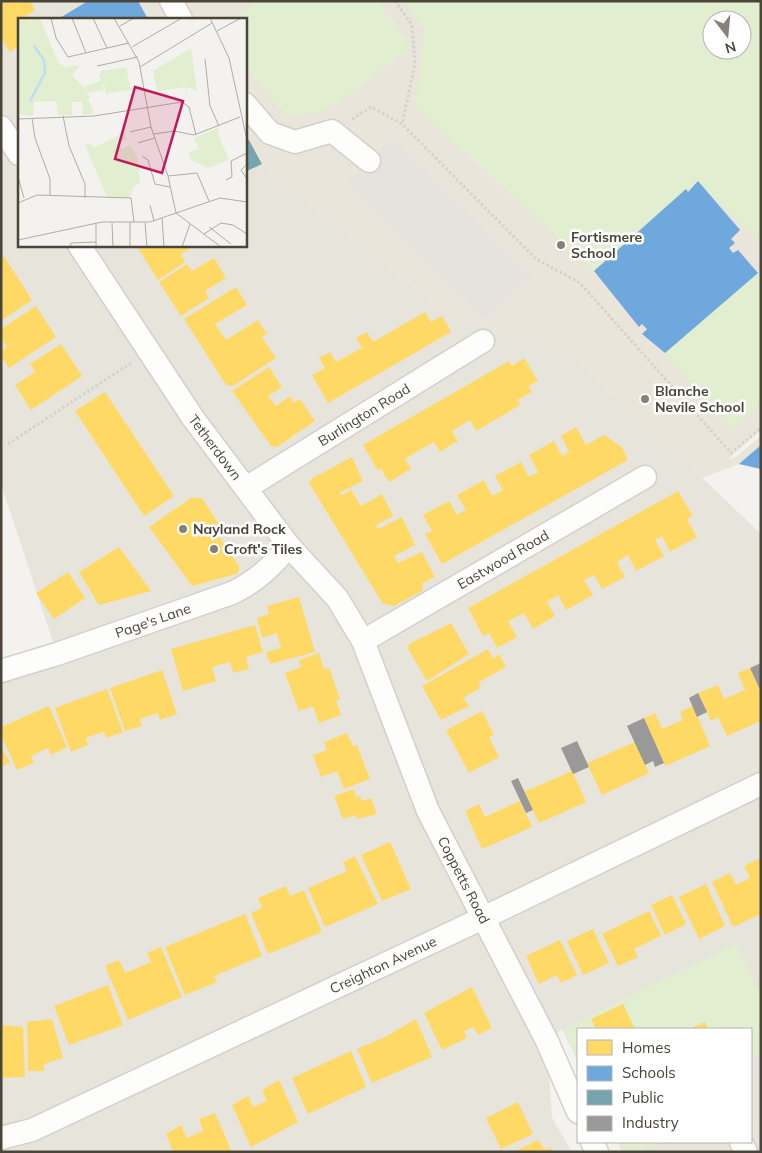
<svg xmlns="http://www.w3.org/2000/svg" width="762" height="1153" font-family="Mulish,sans-serif">
	<style>
		.residential { fill: #e7e4dc }
		.education { fill: #eae5da; fill-rule: evenodd }
		.green { fill: #e1eecf; fill-rule: evenodd }
		.parking { fill: #e6e3df }
		.homes { fill: #ffd966 }
		.schools { fill: #6fa8dc }
		.public { fill: #76a5af }
		.industry { fill: #999 }
		.lines { fill: none; stroke-linecap: round; stroke-linejoin: round }
		.minor-casing { stroke: #d2d0cb; stroke-width: 25 }
		.path { stroke: #d3d2cc; stroke-width: 3; stroke-dasharray: 2.5 2.5; stroke-linecap: butt }
		.minor { stroke: #fdfdfc; stroke-width: 22 }
		.poi-dot { fill: #868178; stroke: #fff; stroke-width: 2 }
		.labels { text-anchor: middle; dominant-baseline: central; stroke-width: 5; stroke-linejoin: round; paint-order: stroke }
		.poi-label { font-size: 14px; font-weight: bold; fill: #4b4439; stroke: #fff; text-anchor: start }
		.street-label { font-size: 14px; fill: #4b4439; stroke: #fff }
		.inset-river { fill: none; stroke: #c0ddf1; stroke-width: 2.5 }
		.inset-road { fill: none; stroke: #b0aca6; stroke-width: 1 }
		.view { fill: #c2185b; fill-opacity: 0.15; stroke: #c2185b; stroke-width: 2.5 }
		.inset-edge { fill: none; stroke: #4b4439; stroke-width: 2.5 }
	</style>
	<rect width="100%" height="100%" fill="#f4f2ee"/>
	<path class="residential" d="M1 1H90L64 19H19V49L1 61Z
		M1 127 19 154V245H79L83 252 95 245H245V172L262 164 446 312 580 361 761 534V1152H622L618 1142H751V1029H578V1061L562 1029 547 1041 552 1118 572 1152H1V671L57 654 1 484Z"/>
	<path class="education" d="M90 1H761V430L728 459 736 457 761 436V469L739 464 702 478 580 361 446 312 262 164 245 133V19H64ZM712 20H742V50H712Z
		M19 49V154L1 127V61Z"/>
	<path class="green" d="M260 1H380L411 49 325 111 288 118 245 66V19H232Z
		M404 1H761V242L698 182 688 192 686 189 594 271 415 107 424 31ZM712 20H742V50H712Z
		M761 271V403L731 429 665 353Z
		M736 944 761 996V1055L751 1059V1029H578V1060L563 1029Z
		M620 1142H662L641 1152H625Z"/>
	<path class="parking" d="M393 137 531 277 485 321 348 182Z
		M761 1055V1118L751 1122V1059Z"/>
	<path class="homes" d="M1 1H30L35 10 26 16 28 19H19V45L10 52 1 38Z
		M136 245H196L181 254 185 262 158 280Z
		M4 256 32 300 1 321V258Z
		M214 258 226 278 205 291 209 298 181 316 159 282 187 264 192 271Z
		M236 287 247 305 215 324 226 340 258 320 267 334 262 337 276 358 233 386 226 385 184 319Z
		M36 306 56 337 9 368 1 356V351L7 347 1 338V329Z
		M425 312 431 322 442 316 451 332 328 403 312 375 325 368 319 358 330 352 336 362 362 348 356 338 367 332 373 342Z
		M61 344 82 376 31 410 15 385 35 372 30 364Z
		M524 358 538 381 528 386 532 392 518 400 520 405 476 431 470 420 452 431 458 441 440 452 434 442 416 452 405 459 411 469 389 482 381 469 378 471 363 445 509 361 512 366Z
		M269 367 282 387 268 396 276 406 290 396 294 403 300 399 315 421 277 447 271 446 232 391Z
		M105 392 174 496 144 516 75 411Z
		M576 427 586 445 604 435 622 447 628 460 442 564 425 534 432 531 423 515 449 501 457 515 466 510 457 495 484 480 492 496 503 490 495 476 521 462 529 477 538 472 529 455 554 441 562 456 569 452 561 436Z
		M352 457 363 481 339 493 342 495 351 490 361 506 382 494 393 516 376 525 378 529 402 517 415 545 394 556 398 563 422 552 435 577 423 583 422 591 394 606 383 604 309 483 311 479Z
		M678 491 693 516 687 519 697 537 670 552 662 536 655 540 664 556 636 571 628 555 617 562 625 577 602 589 594 575 584 580 593 595 566 610 558 595 547 602 555 616 533 629 524 613 508 621 517 637 497 648 489 633 483 636 468 608Z
		M191 498H202L218 523 215 531 239 566V571L236 574 192 586 149 527Z
		M119 547 151 591 99 605 79 572Z
		M68 572 85 598 54 619 36 593Z
		M299 597 315 652 270 664 266 652 281 648 279 641 277 633 262 638 257 618 269 614 267 606Z
		M451 623 469 654 427 681 408 649 409 644Z
		M255 625 263 652 246 657 249 669 233 673 230 662 212 667 216 681 183 691 171 649Z
		M488 649 493 659 499 654 506 667 479 682 480 688 463 698 469 706 441 720 422 686Z
		M319 653 324 669 329 668 340 699 336 700 341 715 319 723 313 706 299 711 285 673 301 667 299 660Z
		M750 668 761 692V721L727 736 718 717 711 721 698 693 718 685 724 699 745 690 738 673Z
		M162 670 177 714 160 720 158 713 140 719 142 726 125 731 110 688Z
		M107 689 123 732 106 738 104 732 94 735 86 738 88 745 71 752 55 708Z
		M49 706 67 747 51 755 48 748 31 756 34 763 17 770 1 735V727Z
		M693 706 710 746 665 766 644 718 655 713 662 729 683 720 680 712Z
		M482 711 494 735 489 737 499 757 469 773 446 730Z
		M347 733 353 746 357 745 370 779 344 789 337 771 321 777 313 755 327 750 324 742Z
		M635 742 649 773 602 795 587 763Z
		M1 747 10 763 1 767Z
		M572 771 586 802 539 823 524 792Z
		M354 789 356 797 360 796 362 801 371 798 377 814 357 819 356 815 343 819 334 796Z
		M520 801 532 827 482 849 465 811 479 804 485 817Z
		M390 842 411 889 382 901 361 855Z
		M355 856 378 904 325 927 308 888 347 871 343 862Z
		M761 858V914L733 927 712 882 730 873 736 885 750 878 744 866Z
		M706 884 725 926 699 939 679 897Z
		M286 886 290 896 304 890 322 932 268 954 251 913 262 908 258 898Z
		M672 895 686 924 665 935 651 905Z
		M649 911 661 936 634 949 638 957 618 966 602 934Z
		M245 914 262 956 214 976 217 982 185 995 165 947Z
		M593 929 609 963 583 975 567 941Z
		M560 940 577 975 561 983 557 975 539 984 526 956Z
		M161 947 182 997 128 1020 105 966 119 960 125 973 151 962 147 953Z
		M108 985 123 1025 69 1045 54 1006Z
		M472 987 492 1028 478 1035 474 1027 464 1031 467 1038 442 1050 424 1013Z
		M623 1004 635 1029H596L591 1019Z
		M52 1019 63 1058 44 1064V1071H28L27 1022Z
		M416 1019 432 1057 372 1083 357 1049 385 1037Z
		M705 1022 708 1029H688Z
		M1 1025 23 1027 25 1077 1 1078Z
		M351 1051 366 1087 308 1114 292 1078Z
		M279 1080 298 1122 251 1147 232 1105 248 1096 253 1107 267 1101 262 1090Z
		M518 1102 533 1134 501 1149 486 1118Z
		M215 1113 232 1152H173L166 1134 181 1125 187 1138 194 1135 203 1131 199 1119Z
		M538 1140 545 1150 551 1148 553 1152H514Z"/>
	<path class="schools" d="M88 1H138L148 19H58Z
		M698 181 740 230 731 239 735 243 729 248 733 253 738 250 758 273 665 353 642 334 647 329 642 324 639 327 594 271 686 189 688 192Z
		M761 445V469L739 464Z"/>
	<path class="public" d="M245 133 262 164 245 172Z"/>
	<path class="industry" d="M761 663V692L750 668Z
		M698 693 707 712 697 717 689 698Z
		M644 718 664 763 655 767 653 761 645 765 627 726Z
		M577 741 589 767 573 774 561 748Z
		M518 778 533 810 526 813 511 781Z"/>
	<g class="lines">
		<defs>
			<g id="minor">
				<path d="M171 1 181 19"/>
				<path d="M245 104 270 133 295 142 332 131 369 161"/>
				<path d="M1 127 19 154"/>
				<path id="s1" d="M79 245 193 418 289 546 337 598 363 641 428 811 547 1041 578 1112"/>
				<path id="s2" d="M246 488 483 341"/>
				<path id="s3" d="M363 641 645 477"/>
				<path id="s4" d="M1 671 57 654 232 593C257 581 272 566 289 546"/>
				<path id="s5" d="M1 1138 32 1130 483 918 761 784"/>
				<path d="M592 1142 597 1152"/>
				<path d="M741 1142 746 1152"/>
			</g>
		</defs>
		<use href="#minor" class="minor-casing"/>
		<path class="path" d="M395 1 412 25 415 64 402 124
			M352 119 371 107 402 124 536 259 580 283 731 453 761 428
			M8 444 131 363"/>
		<use href="#minor" class="minor"/>
	</g>
	<g class="poi-dot">
		<circle cx="561" cy="245" r="5"/>
		<circle cx="645" cy="399" r="5"/>
		<circle cx="183" cy="529" r="5"/>
		<circle cx="214" cy="549" r="5"/>
	</g>
	<g class="labels">
		<g class="poi-label">
			<text x="571" y="237">Fortismere<tspan x="571" dy="16">School</tspan></text>
			<text x="655" y="391">Blanche<tspan x="655" dy="16">Nevile School</tspan></text>
			<text x="193" y="529">Nayland Rock</text>
			<text x="224" y="549">Croft's Tiles</text>
		</g>
		<g class="street-label">
			<text stroke="none"><textPath href="#s2" startOffset="139">Burlington Road</textPath></text>
			<text stroke="none"><textPath href="#s1" startOffset="244">Tetherdown</textPath></text>
			<text stroke="none"><textPath href="#s3" startOffset="162">Eastwood Road</textPath></text>
			<text stroke="none"><textPath href="#s4" startOffset="160">Page's Lane</textPath></text>
			<text stroke="none"><textPath href="#s1" startOffset="748">Coppetts Road</textPath></text>
			<text stroke="none"><textPath href="#s5" startOffset="420">Creighton Avenue</textPath></text>
		</g>
	</g>
	<g transform="translate(18 18)">
		<rect width="229" height="229" fill="#f4f2ee"/>
		<path d="M0 0H22L40 44 47 49 60 47 61 49 54 57 65 69 84 62 86 72 68 75 73 79 70 80 76 96 65 97 64 84H54V97H40L38 83 16 84 15 98 0 97ZM173 30 179 73 168 69 170 84 167 69 139 73 135 53ZM108 49 113 72 87 76V69L81 58 83 53ZM202 109 199 114 211 142 190 150 173 142 170 134 181 131 176 120ZM106 115 109 121 100 125 104 131 112 127 120 141 122 165 115 169 112 179H89L67 127 72 125 75 130Z" fill="#e1eecf"/>
		<path class="inset-river" d="M12 83 27 55 26 42 16 28"/>
		<path class="inset-road" d="M33 0 38 20 50 39 111 25M54 0 68 35M75 0 89 30M96 0 121 44 133 109 150 158 158 195 202 180 229 184M192 0 211 40 229 122M102 8 116 0M199 13 223 0M114 29 164 0M187 41 192 88 201 108M79 48 120 39M122 49 194 5M45 98 51 128 67 166V180M14 100 17 120 32 161V177M0 101 76 98 164 84 171 89 178 117M112 114 133 109M136 116 156 113 176 117 222 99M120 125 137 120M124 138 130 142 137 166 152 169M229 146 223 152 229 161M150 158 179 155 191 183M0 159 6 180M208 162 214 159 213 143 229 135M0 185 19 177 113 180 116 204M132 187 136 203M144 200 146 229M112 204V229M78 205V229M94 205 95 229M127 205 129 229M191 209 213 226M186 216 203 205 215 207 229 216M0 222 84 204H132L158 195 203 229M52 229 53 225 78 224M164 229 172 206"/>
		<path class="view" d="M117 69 165 83 144 155 97 141Z"/>
		<rect width="229" height="229" class="inset-edge"/>
	</g>
	<rect width="762" height="1153" fill="none" stroke="#4b4439" stroke-width="5"/>
	<rect x="577" y="1028" width="175" height="115" fill="#ffffff" stroke="#b7b4b0"/>
	<rect x="587" y="1040" width="25" height="15" fill="#ffd966" stroke="#b7b4b0"/>
	<text x="622" y="1053" font-size="15" fill="#4b4439">Homes</text>
	<rect x="587" y="1066" width="25" height="15" fill="#6fa8dc" stroke="#b7b4b0"/>
	<text x="622" y="1078" font-size="15" fill="#4b4439">Schools</text>
	<rect x="587" y="1090" width="25" height="15" fill="#76a5af" stroke="#b7b4b0"/>
	<text x="622" y="1103" font-size="15" fill="#4b4439">Public</text>
	<rect x="587" y="1116" width="25" height="15" fill="#999999" stroke="#b7b4b0"/>
	<text x="622" y="1128" font-size="15" fill="#4b4439">Industry</text>
	<g transform="translate(727 35) rotate(164)"><circle r="24" fill="#ffffff" stroke="#b7b4b0"/>
	<path d="M0-4L9 19L0 12L-9 19Z" fill="#868178"/>
	<text y="-8" font-size="14" font-weight="bold" text-anchor="middle" fill="#4b4439">N</text>
	</g>
</svg>
